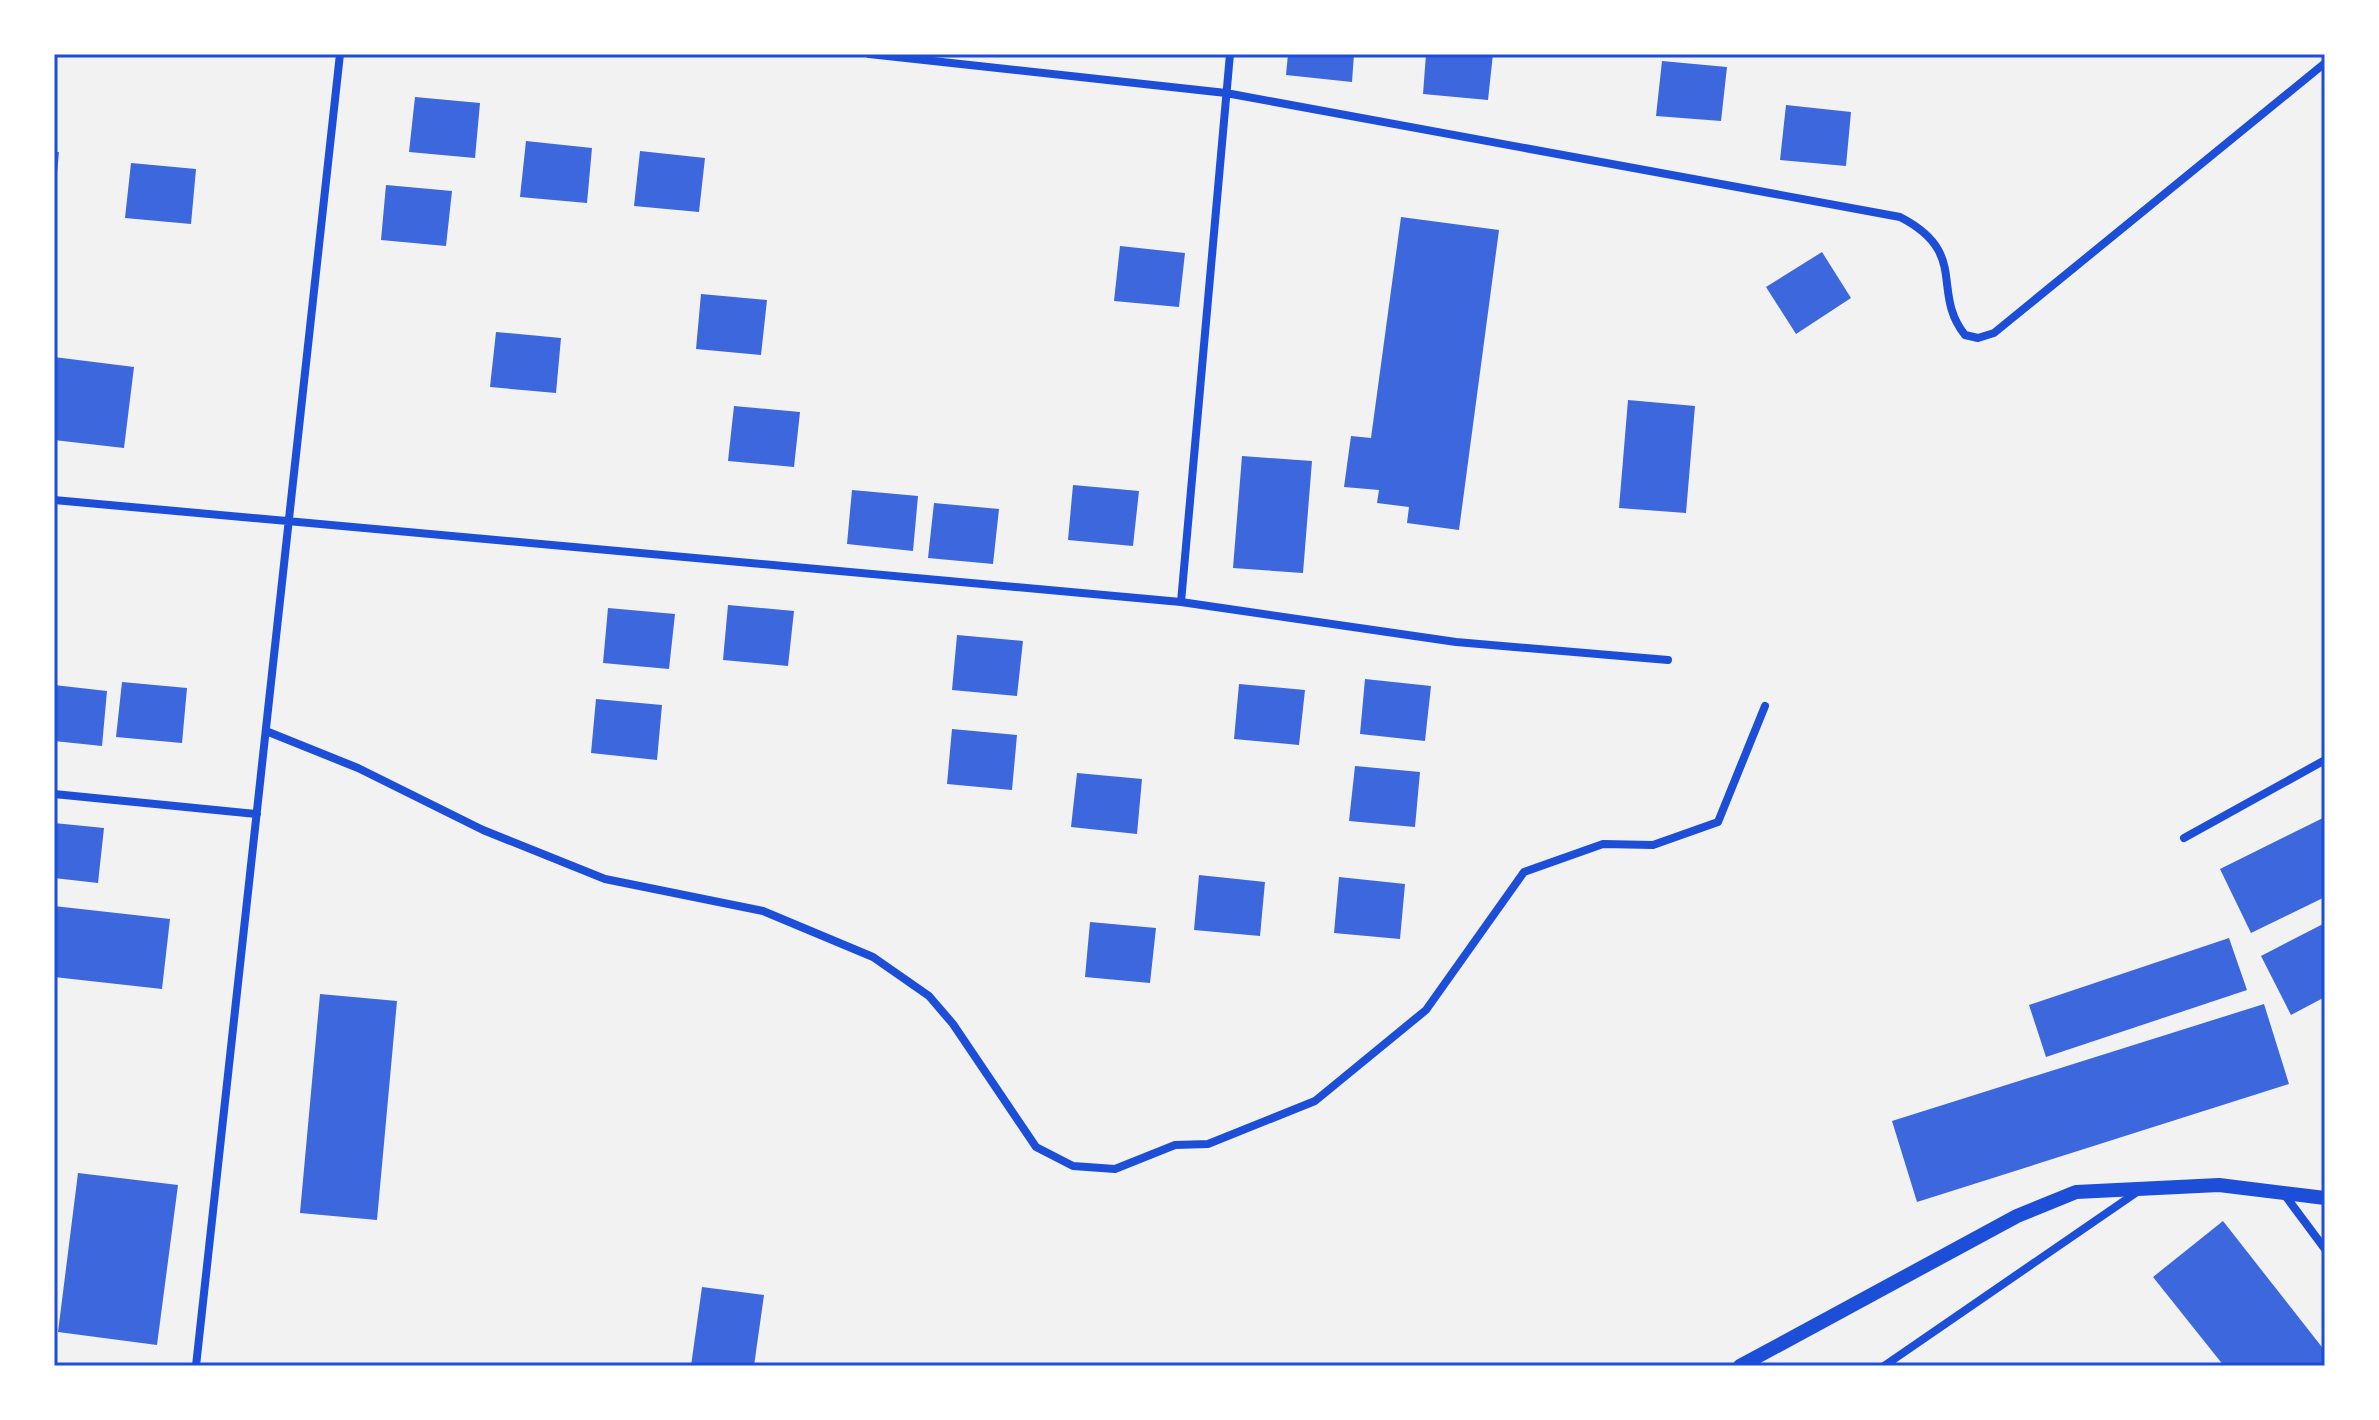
<svg xmlns="http://www.w3.org/2000/svg" width="2379" height="1420" font-family="Figtree,sans-serif">
	<style>
		.building { fill: #3d67dc }
		.lines { fill: none; stroke-linecap: round; stroke-linejoin: round }
		.minor { stroke: #1d4ed8; stroke-width: 8 }
		.tertiary { stroke: #1d4ed8; stroke-width: 14 }
		.neatline { fill: none; stroke: #1d4ed8; stroke-width: 3 }
	</style>
	<rect width="100%" height="100%" fill="#f2f2f2"/>
	<path class="building" d="M1288 54H1354L1352 82 1286 75Z
		M1426 54H1493L1488 100 1423 94Z
		M1662 61 1727 67 1721 121 1656 116Z
		M415 97 480 103 475 158 409 152Z
		M1786 105 1851 112 1846 166 1780 160Z
		M526 141 592 148 587 203 520 197Z
		M640 151 705 158 699 212 634 206Z
		M54 152H59L56 184H54Z
		M131 163 196 169 191 224 125 218Z
		M386 185 452 191 446 246 381 240Z
		M1401 217 1499 230 1459 530 1407 523 1409 507 1377 503 1379 490 1344 487 1351 436 1371 438Z
		M1120 246 1185 253 1179 307 1114 301Z
		M1822 252 1851 298 1796 334 1766 287Z
		M701 294 767 300 761 355 696 349Z
		M496 332 561 338 556 393 490 387Z
		M54 357 134 367 124 448 54 440Z
		M1628 400 1695 406 1686 513 1619 508Z
		M734 406 800 412 794 467 728 461Z
		M1242 456 1312 461 1303 573 1233 568Z
		M1073 485 1139 491 1133 546 1068 540Z
		M852 490 918 496 913 551 847 544Z
		M934 503 999 509 993 564 928 558Z
		M728 605 794 611 788 666 723 660Z
		M608 608 675 614 669 669 603 663Z
		M957 635 1023 641 1017 696 952 690Z
		M1365 679 1431 686 1425 741 1360 734Z
		M122 682 187 688 182 743 116 737Z
		M1239 684 1305 690 1299 745 1234 739Z
		M54 685 107 691 102 746 54 741Z
		M596 699 662 705 657 760 591 753Z
		M952 729 1017 735 1012 790 947 784Z
		M1355 766 1420 772 1415 827 1349 821Z
		M1077 773 1142 779 1137 834 1071 827Z
		M2325 817V897L2251 933 2220 869Z
		M54 823 104 828 98 883 54 878Z
		M1199 875 1265 882 1260 936 1194 930Z
		M1339 877 1405 884 1400 939 1334 933Z
		M54 906 170 919 162 989 54 977Z
		M1090 922 1156 928 1150 983 1085 977Z
		M2325 923V997L2291 1015 2261 956Z
		M2229 938 2247 990 2046 1057 2029 1005Z
		M320 994 397 1001 377 1220 300 1213Z
		M2264 1004 2289 1084 1917 1202 1892 1121Z
		M78 1173 178 1185 157 1345 58 1332Z
		M2223 1221 2325 1351V1366H2224L2153 1277Z
		M702 1287 764 1295 754 1366H691Z"/>
	<g class="lines">
		<path class="minor" d="M869 54 1226 93 1900 217C1970 253 1930 291 1965 335L1978 338 1994 333 2325 63
			M54 500 1181 602 1456 642 1668 660
			M1181 602 1230 54
			M266 731 358 768 483 830 605 879 763 911 873 957 929 996 953 1024 1036 1147 1073 1166 1115 1169 1175 1145 1208 1144 1315 1101 1426 1010 1524 872 1603 844 1653 845 1718 822 1765 706
			M54 794 257 814
			M2184 838 2325 760
			M2284 1194 2325 1249
			M196 1366C245 929 288 491 340 54
			M1884 1366 2140 1190"/>
		<path class="tertiary" d="M1740 1366 2017 1216 2076 1192 2219 1185 2325 1198"/>
	</g>
	<rect width="2379" height="1420" fill="none" stroke="#ffffff" stroke-width="112"/>
	<rect x="56" y="56" width="2267" height="1308" class="neatline"/>
</svg>
